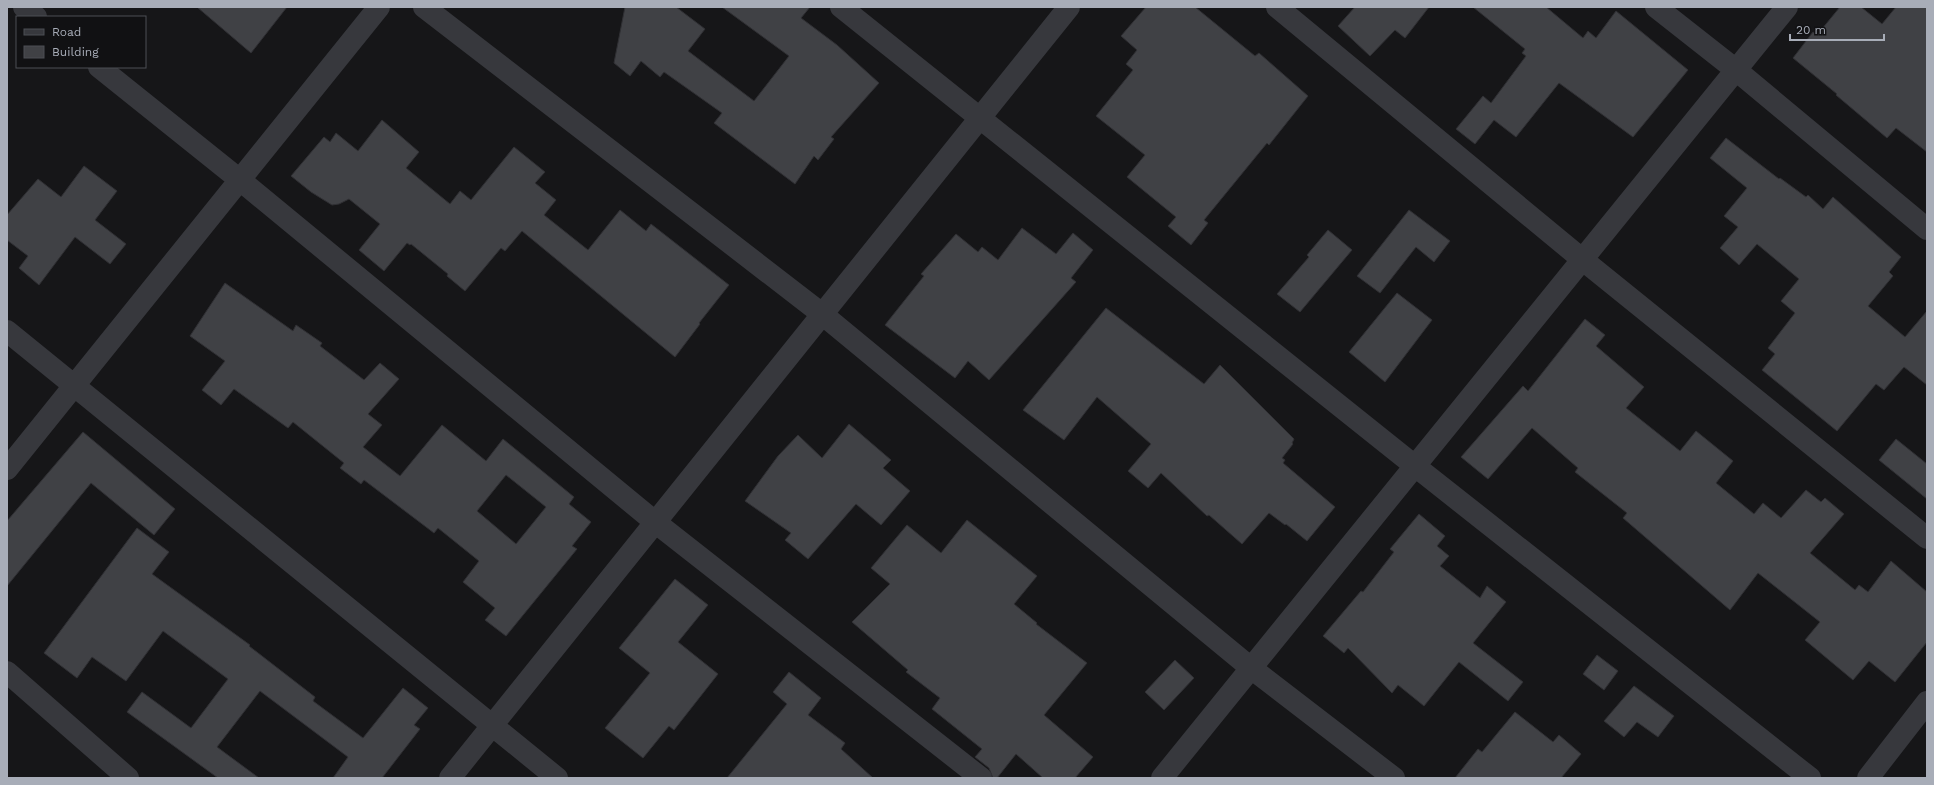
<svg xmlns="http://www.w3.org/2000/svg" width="1934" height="785" font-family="'Work Sans',sans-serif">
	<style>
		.building { fill: #404145; stroke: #303034; fill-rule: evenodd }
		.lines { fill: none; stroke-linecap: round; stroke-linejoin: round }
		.minor { stroke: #37383d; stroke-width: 22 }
	</style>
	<rect width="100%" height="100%" fill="#161618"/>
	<path class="building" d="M197 7H287L251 53Z
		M625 7H676L705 29 688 51 754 101 789 56 722 7H810L801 18 837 45 879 83 831 137 834 139 818 160 814 156 795 184 714 123 722 113 664 72 660 77 641 61 630 76 614 63Z
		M1146 7H1195L1255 56 1259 53 1308 96 1269 145 1267 143 1204 220 1208 223 1191 245 1168 226 1176 217 1127 177 1145 155 1096 116 1133 70 1126 64 1137 50 1121 36Z
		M1355 7H1429L1405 38 1395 30 1370 56 1338 26Z
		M1473 7H1546L1583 38 1588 31 1596 38 1616 11 1688 70 1633 137 1559 83 1516 137 1494 120 1475 144 1456 129 1483 96 1491 103 1526 56 1522 53 1525 49Z
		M1840 7H1861L1882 24 1896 7H1927V152L1896 128 1887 138 1836 95 1837 94 1793 58 1813 32 1817 35Z
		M382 120 419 152 406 168 450 204 460 191 471 200 514 147 545 172 535 183 556 200 544 215 588 250 620 210 646 231 651 224 729 285 699 323 700 324 675 357 522 231 505 251 501 248 465 291 447 276 448 274 411 244 410 245 407 243 384 271 359 250 380 224 349 199 339 204 332 205 311 192 291 176 324 137 330 142 336 133 358 151Z
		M1726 138 1779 179 1780 178 1806 197 1808 195 1823 209 1833 197 1901 257 1889 272 1893 276 1868 306 1905 337 1927 311V385L1904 367 1884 390 1876 384 1837 431 1762 370 1775 354 1768 348 1795 313 1781 301 1799 279 1757 244 1739 265 1720 248 1738 227 1724 216 1747 188 1710 158Z
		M84 166 117 191 95 220 126 244 110 264 75 237 39 285 19 268 28 256 7 240V215L38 179 61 197Z
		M1409 210 1450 241 1434 262 1416 247 1380 293 1357 276Z
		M1022 228 1056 254 1073 233 1093 250 1071 278 1076 282 989 380 968 361 955 378 885 325 924 276 921 274 956 234 978 252 982 247 998 260Z
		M1328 230 1352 250 1300 312 1277 294 1309 257 1307 255Z
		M225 283 293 331 296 325 322 343 320 346 364 380 380 363 399 379 368 414 382 425 363 447 400 476 442 425 486 461 503 439 574 497 569 504 591 522 572 546 577 549 506 636 485 620 495 608 463 582 479 561 438 528 434 533 364 480 361 484 340 468 344 463 293 422 288 428 234 389 221 405 202 390 225 361 190 336ZM506 475 546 507 516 544 477 511Z
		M1397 293 1432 320 1385 382 1349 352Z
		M1106 308 1204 384 1220 365 1294 439 1292 443 1293 444 1282 458 1285 460 1283 463 1335 507 1307 541 1286 524 1285 525 1269 513 1242 544 1209 515 1207 516 1161 473 1148 488 1128 471 1151 444 1097 397 1064 440 1023 410Z
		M1585 319 1605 335 1596 346 1644 387 1626 408 1680 451 1696 431 1733 461 1716 483 1754 514 1763 503 1781 518 1806 490 1821 502 1825 498 1844 514 1810 553 1855 590 1859 585 1868 592 1891 561 1927 592V642L1895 682 1869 661 1853 680 1805 640 1820 622 1758 573 1730 610 1623 518 1627 513 1575 472 1578 468 1532 428 1488 479 1461 457 1523 386 1528 391Z
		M849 424 891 460 883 468 910 491 881 525 856 504 808 559 785 540 791 533 745 501 778 456 798 435 822 458Z
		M83 432 175 509 154 535 91 483 7 586V521Z
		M1896 439 1927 464V499L1879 460Z
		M1419 514 1445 536 1437 546 1449 556 1440 566 1480 598 1487 586 1506 602 1473 643 1523 682 1508 701 1459 662 1424 706 1398 685 1392 693 1348 648 1344 653 1323 636 1361 591 1363 592 1394 552 1390 549Z
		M967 520 1037 576 1014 604 1037 623 1036 624 1087 663 1044 715 1093 757 1075 778H1043L1016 754 997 778H993L989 768 975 757 982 749 932 709 940 698 906 672 908 670 852 622 890 584 871 568 907 525 941 553Z
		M137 528 169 552 152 574 250 645 249 646 315 697 313 701 363 738 403 688 428 708 414 725 420 729 382 778H333L348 757 260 691 217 747 259 778H218L127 712 142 692 191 728 228 679 163 631 126 681 92 657 77 678 44 653Z
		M675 579 708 605 678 642 718 674 674 730 669 726 643 758 605 728 650 673 619 648Z
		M1597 655 1618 671 1604 690 1583 674Z
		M1175 660 1194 678 1164 710 1145 692Z
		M789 672 821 698 808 715 845 743 841 749 873 778H727L787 704 773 692Z
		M1634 686 1674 716 1658 737 1637 722 1624 737 1604 721Z
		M1515 712 1553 742 1559 735 1581 754 1561 778H1455L1478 749 1482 752Z"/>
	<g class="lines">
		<path class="minor" d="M24 7 36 17
			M424 7 822 314 1251 668 1394 778
			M841 7 1415 466 1810 778
			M1277 7 1583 260 1927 538
			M1656 7 1736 70 1927 229
			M99 67 240 180 655 522 981 778
			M7 331 557 778
			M7 469 379 7
			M7 672 128 778
			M450 778 1069 7
			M1162 778 1787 7
			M1868 778 1927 702"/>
	</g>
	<rect width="1934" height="785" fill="none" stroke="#a8adb8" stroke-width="16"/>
	<rect x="16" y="16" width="130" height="52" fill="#111113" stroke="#4d4f55"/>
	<rect x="24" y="29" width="20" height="6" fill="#37383d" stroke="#4d4f55"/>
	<text x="52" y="36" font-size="12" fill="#a8adb8">Road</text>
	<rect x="24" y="46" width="20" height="12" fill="#404145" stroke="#4d4f55"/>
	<text x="52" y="56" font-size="12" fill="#a8adb8">Building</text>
	<path d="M1790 34v6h94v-6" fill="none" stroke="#a8adb8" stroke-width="2"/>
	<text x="1796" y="34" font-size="12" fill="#a8adb8" stroke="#111113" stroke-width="3" paint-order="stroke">20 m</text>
</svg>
